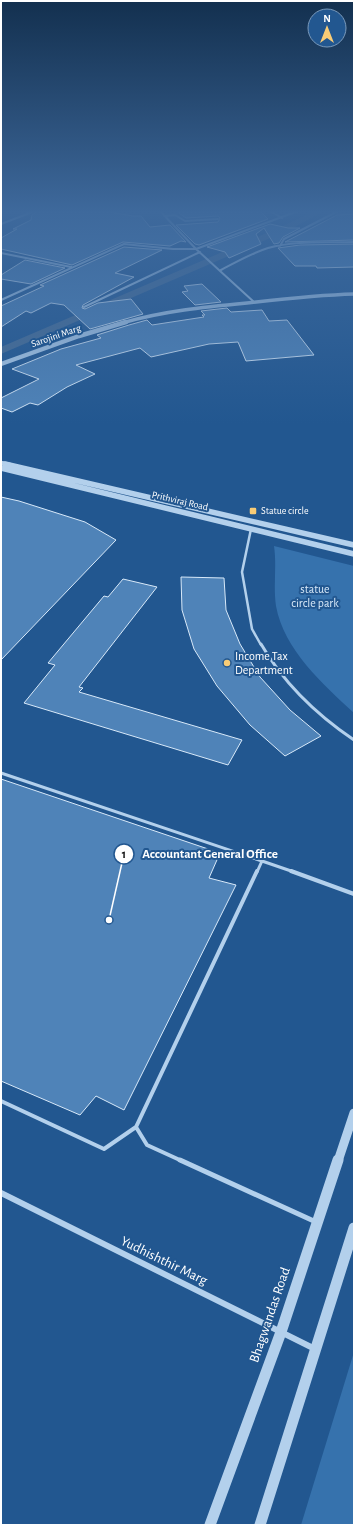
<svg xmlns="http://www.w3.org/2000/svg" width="355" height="1526" font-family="'Alegreya Sans',sans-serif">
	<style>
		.green { fill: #3672ad }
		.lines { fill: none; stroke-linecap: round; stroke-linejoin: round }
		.canal { fill: #476c94; fill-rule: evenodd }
		.building { fill: #4f83b8; stroke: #d8e9f9 }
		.service-far3 { stroke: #b3d0ec; stroke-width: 2.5 }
		.service-far2 { stroke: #b3d0ec; stroke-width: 3 }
		.service-far1 { stroke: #b3d0ec; stroke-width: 4 }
		.service { stroke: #b3d0ec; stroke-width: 5 }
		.minor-far1 { stroke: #b3d0ec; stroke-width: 2 }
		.minor { stroke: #b3d0ec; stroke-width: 6 }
		.tertiary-far4 { stroke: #b3d0ec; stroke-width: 3.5 }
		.tertiary-far3 { stroke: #b3d0ec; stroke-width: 4.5 }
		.tertiary-far2 { stroke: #b3d0ec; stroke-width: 5.5 }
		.tertiary-far1 { stroke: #b3d0ec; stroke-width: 9 }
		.tertiary { stroke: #b3d0ec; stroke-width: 11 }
		.poi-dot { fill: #f8cc76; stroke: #225790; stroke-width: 1.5 }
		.labels { text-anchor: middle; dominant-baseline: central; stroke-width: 4; stroke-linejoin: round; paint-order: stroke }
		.far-street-label { font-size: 10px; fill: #fff; stroke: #225790 }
		.far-poi-label { font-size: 10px; fill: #fff; stroke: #225790; text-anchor: start }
		.park-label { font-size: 12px; fill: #d8e9f9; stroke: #225790 }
		.poi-label { font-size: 12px; fill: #fff; stroke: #225790; text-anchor: start }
		.near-street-label { font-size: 14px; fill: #fff; stroke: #225790 }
		.leader { fill: none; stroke: #fff; stroke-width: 1.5 }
		.callout-dot { fill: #fff; stroke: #225790; stroke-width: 1.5 }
		.mark-label { font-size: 12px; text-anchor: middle; font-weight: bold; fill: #111 }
		.callout-label { font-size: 13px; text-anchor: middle; font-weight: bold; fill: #fff; stroke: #225790; stroke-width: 4; stroke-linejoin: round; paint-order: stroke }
	</style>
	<rect width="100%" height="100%" fill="#225790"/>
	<path class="green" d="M274 546 354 566V713C323 684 284 650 276 606 273 586 277 566 274 546Z
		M354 1352V1525H301Z"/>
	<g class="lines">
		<path class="canal" d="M314 211H324L289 230 1 354V347L283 226Z"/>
	</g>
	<path class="building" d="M37 211H103L133 216H141L150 227 170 225 186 242 181 241 170 246 123 242 72 265 1 249V238L17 229H13L31 220 32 215Z
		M176 211H260L268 219 199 245 195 244 176 225 218 222 220 218 218 216 186 218Z
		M354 214V240L285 242 337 215Z
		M270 224 288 228H300L283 237 279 243 274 244 264 228 256 234 261 244 229 258 225 252 207 247Z
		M354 244V267L317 268 316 266H295L278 248 300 245Z
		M124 247 162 250 115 273 134 277 83 305 82 308 85 309 98 303 131 299 143 314 90 329 64 305 51 303 31 313 26 311 1 327V306L44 286 40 285Z
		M25 260 65 268 31 284 1 279V275Z
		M202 284 221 302 195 305 182 292 188 291 184 286Z
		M227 308 231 312 262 310 269 321 287 320 314 355 246 361 238 342 209 344 151 357 140 348 76 365 95 374 67 387 38 405 30 403 12 412 1 408V398L39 379 12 369 61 349 101 338 97 335 129 325 147 320 152 325 204 317 202 315H205L201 311Z
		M1 497 19 501 85 522 116 540 1 660Z
		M181 577 224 578 226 610 240 644 260 677 290 710 321 736 285 756 250 725 217 686 194 649 182 610Z
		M123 579 157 587 79 687 83 688 79 692 242 740 228 765 24 703 55 665 48 663 104 596 108 597Z
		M1 779 220 853 209 878 236 885 124 1110 96 1096 80 1115 1 1081Z"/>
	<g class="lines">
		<path class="service-far3" d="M251 529 242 572 252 629 261 645"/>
		<path class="service-far2" d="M261 644C283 682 317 715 354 740
			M1 773 262 861
			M257 872 262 861 294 872"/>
		<path class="service-far1" d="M291 871 354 894
			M1 1101 104 1149 136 1127
			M182 1161 147 1145 136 1127 257 871"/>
		<path class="service" d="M180 1160 316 1222"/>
		<path class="minor-far1" d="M160 211 196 249 254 302
			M270 211 282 218
			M338 211H354
			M165 216 175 215 185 221 218 219
			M1 224 35 211
			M280 246 284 239 338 211
			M1 253 71 267
			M221 270C236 262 252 253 268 248 296 240 326 243 354 242
			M1 300 124 244 173 249H196L298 211
			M84 307 200 252"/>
		<path class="minor" d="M1 1193 315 1349"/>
		<path class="tertiary-far4" d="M122 323C163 311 205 307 247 303 282 299 318 295 354 294"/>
		<path class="tertiary-far3" d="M1 364 79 336 126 322
			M1 463 10 465"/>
		<path class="tertiary-far2" d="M5 464 354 545
			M1 468 354 554"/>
		<path class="tertiary-far1" d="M338 1161 354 1113"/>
		<path class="tertiary" d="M210 1525 281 1332 338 1160
			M260 1525 354 1228"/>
	</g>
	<linearGradient id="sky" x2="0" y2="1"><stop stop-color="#13304f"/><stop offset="0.5" stop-color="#3e699c"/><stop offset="1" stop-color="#3e699c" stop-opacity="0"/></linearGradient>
	<rect width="355" height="424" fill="url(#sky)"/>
	<g class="poi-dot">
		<rect x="249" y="507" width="8" height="8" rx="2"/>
		<circle cx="227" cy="663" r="4"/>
	</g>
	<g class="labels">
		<g class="far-street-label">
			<text transform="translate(56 336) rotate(-19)">Sarojini Marg</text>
			<text transform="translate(180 501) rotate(13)">Prithviraj Road</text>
		</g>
		<g class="far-poi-label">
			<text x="261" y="511">Statue circle</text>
		</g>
		<g class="park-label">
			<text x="315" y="589">statue<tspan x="315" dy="14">circle park</tspan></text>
		</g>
		<g class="poi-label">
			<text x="235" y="656">Income Tax<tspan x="235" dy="14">Department</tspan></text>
		</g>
		<g class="near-street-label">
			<text transform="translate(164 1261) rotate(26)">Yudhishthir Marg</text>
			<text transform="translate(270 1315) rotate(-71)">Bhagwandas Road</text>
		</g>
	</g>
	<path class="leader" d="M109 920L124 854"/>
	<g class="callout-dot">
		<circle cx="109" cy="920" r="4"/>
		<circle cx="124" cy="854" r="10"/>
	</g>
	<g class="mark-label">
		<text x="124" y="858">1</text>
	</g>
	<g class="callout-label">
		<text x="210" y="858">Accountant General Office</text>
	</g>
	<rect width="355" height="1526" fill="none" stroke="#ffffff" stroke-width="4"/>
	<g transform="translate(327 28)"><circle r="19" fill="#225790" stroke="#7a9abc"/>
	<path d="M0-3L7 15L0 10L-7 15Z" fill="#f8cc76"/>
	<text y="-6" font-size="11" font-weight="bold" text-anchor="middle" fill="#ffffff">N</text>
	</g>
</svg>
